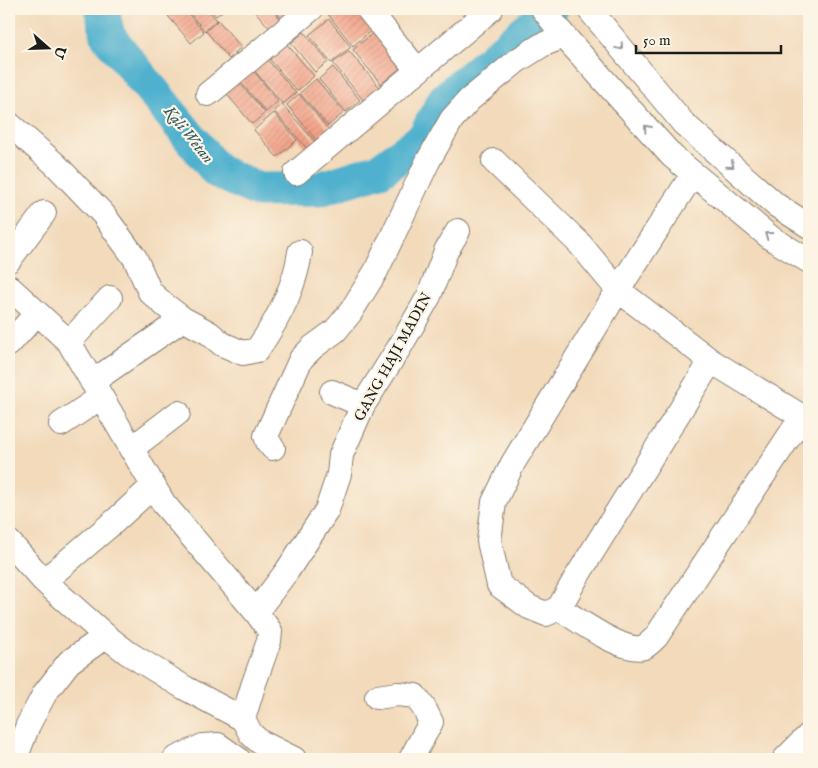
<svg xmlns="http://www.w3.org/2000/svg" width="818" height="768" font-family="'IM FELL English',serif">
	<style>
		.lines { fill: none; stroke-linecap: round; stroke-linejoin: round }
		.river { stroke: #4fb1ce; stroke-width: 35 }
		.building { fill: url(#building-hatch) }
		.minor-casing { stroke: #877b6c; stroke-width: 26 }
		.minor { stroke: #fff; stroke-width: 24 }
		.oneway { stroke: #999 }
		.labels { text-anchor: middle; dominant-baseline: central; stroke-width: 4.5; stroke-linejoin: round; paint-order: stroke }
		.street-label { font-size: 15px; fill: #1c1c1c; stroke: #fcf5e5 }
		.water-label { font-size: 16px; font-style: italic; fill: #305863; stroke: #fcf5e5 }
	</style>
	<defs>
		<pattern id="building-hatch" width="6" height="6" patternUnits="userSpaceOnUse" patternTransform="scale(1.25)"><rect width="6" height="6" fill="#f3a389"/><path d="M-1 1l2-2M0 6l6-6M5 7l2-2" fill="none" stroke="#d08c76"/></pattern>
	</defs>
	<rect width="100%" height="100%" fill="#fcf5e5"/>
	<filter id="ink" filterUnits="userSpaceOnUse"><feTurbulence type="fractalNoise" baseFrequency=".02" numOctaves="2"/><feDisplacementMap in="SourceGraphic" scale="10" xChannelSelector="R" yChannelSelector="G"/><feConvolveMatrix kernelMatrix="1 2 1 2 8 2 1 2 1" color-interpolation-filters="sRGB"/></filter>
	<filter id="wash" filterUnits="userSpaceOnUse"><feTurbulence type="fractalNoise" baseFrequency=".0096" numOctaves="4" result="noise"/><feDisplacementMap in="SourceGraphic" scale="20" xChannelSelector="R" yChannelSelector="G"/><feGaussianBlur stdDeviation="1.12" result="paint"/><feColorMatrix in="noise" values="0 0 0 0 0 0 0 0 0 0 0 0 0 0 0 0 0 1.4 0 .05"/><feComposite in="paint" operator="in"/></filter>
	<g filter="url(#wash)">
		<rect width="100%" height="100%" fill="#f2dabb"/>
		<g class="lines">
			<path class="river" d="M102 9 108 36 217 171 258 190 319 189 380 170 424 138 445 99 551 9"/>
		</g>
		<g id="blocks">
			<path class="building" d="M177 9H184L204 32 191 43 168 16Z
				M186 9H207L217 20 205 31Z
				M209 9H225L216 16Z
				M253 9H272L283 22 272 31Z
				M274 9H296L283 20Z
				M324 9H354L371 31 353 46Z
				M329 19 351 47 331 63 309 35Z
				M218 20 241 47 229 59 206 31Z
				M304 32 328 62 315 72 291 43Z
				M374 32 402 67 381 84 353 50Z
				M284 41 314 76 297 91 267 56Z
				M349 51 380 88 364 101 333 63Z
				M267 59 296 93 283 104 254 70Z
				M333 67 360 100 346 112 319 79Z
				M252 69 278 101 266 112 239 80Z
				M316 79 344 112 328 126 300 93Z
				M238 81 265 113 252 124 225 92Z
				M299 94 330 131 318 142 287 105Z
				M282 104 318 145 310 152 274 111Z
				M274 113 297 140 277 157 254 130Z"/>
		</g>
	</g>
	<g filter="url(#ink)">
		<use href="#blocks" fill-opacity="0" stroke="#877b6c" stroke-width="1"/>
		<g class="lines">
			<defs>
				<path id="minor" d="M368 9 418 71
					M543 9 564 36 672 156 771 238 809 261
					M589 9 684 124 776 205 809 226
					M208 94 311 9
					M9 124 55 164 103 214 135 258 150 292 166 306 183 319 209 333 222 344 243 353 257 350C278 320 295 288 300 252
					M494 161 579 243 618 290 711 361
					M296 173 491 9
					M693 174 618 290 513 463 494 502 489 541 499 585 529 607 546 614 559 608 576 578 711 361 809 421
					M9 260 44 213
					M9 287 69 342 164 504 256 612 270 631 269 641 253 686 243 719 251 734 260 742 294 759
					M69 342 110 298
					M9 344 37 313
					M92 382 183 319
					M332 392 363 405
					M61 424 101 397
					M273 448 268 442 266 436 301 359 313 347 335 331 350 313 376 271 428 161 452 119 469 100 518 60 542 45 564 36
					M131 449 178 413
					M9 542 44 581 106 636 128 653 185 688 243 719
					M44 581 116 520 153 486
					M559 608C576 619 625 654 644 647 648 645 653 640 656 637L802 417
					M256 612 287 571 327 510 339 474 341 455 363 405 402 343 429 296 446 251 458 231
					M377 697 398 694 415 696 424 708 431 722 411 759
					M15 759 28 725 45 693 69 662 106 636
					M175 759 203 746 218 745 238 759
					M785 759 809 735"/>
			</defs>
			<use href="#minor" class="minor-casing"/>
			<use href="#minor" class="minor"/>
		</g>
		<defs><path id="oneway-chevron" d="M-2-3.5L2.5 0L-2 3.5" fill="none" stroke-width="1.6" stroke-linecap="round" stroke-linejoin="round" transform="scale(1.25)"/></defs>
		<g class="oneway">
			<use href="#oneway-chevron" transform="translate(620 47) rotate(50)"/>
			<use href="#oneway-chevron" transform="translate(647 128) rotate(-132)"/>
			<use href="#oneway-chevron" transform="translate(731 165) rotate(41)"/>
			<use href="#oneway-chevron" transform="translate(768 235) rotate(-143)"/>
		</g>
	</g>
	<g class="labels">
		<g class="street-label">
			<text transform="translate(393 357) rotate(-61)">GANG HAJI MADIN</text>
		</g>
		<g class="water-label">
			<text transform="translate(188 135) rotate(51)">Kali Wetan</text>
		</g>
	</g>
	<rect width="818" height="768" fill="none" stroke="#fcf5e5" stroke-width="30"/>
	<g transform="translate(48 48) rotate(110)" stroke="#fcf5e5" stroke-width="4" paint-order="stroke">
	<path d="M0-4L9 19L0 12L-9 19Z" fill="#1c1c1c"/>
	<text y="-8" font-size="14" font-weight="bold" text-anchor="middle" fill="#1c1c1c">U</text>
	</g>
	<path d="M636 45v8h145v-8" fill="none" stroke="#1c1c1c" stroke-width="2.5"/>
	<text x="643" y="45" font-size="15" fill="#1c1c1c" stroke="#fcf5e5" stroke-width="4" paint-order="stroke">50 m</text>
</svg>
